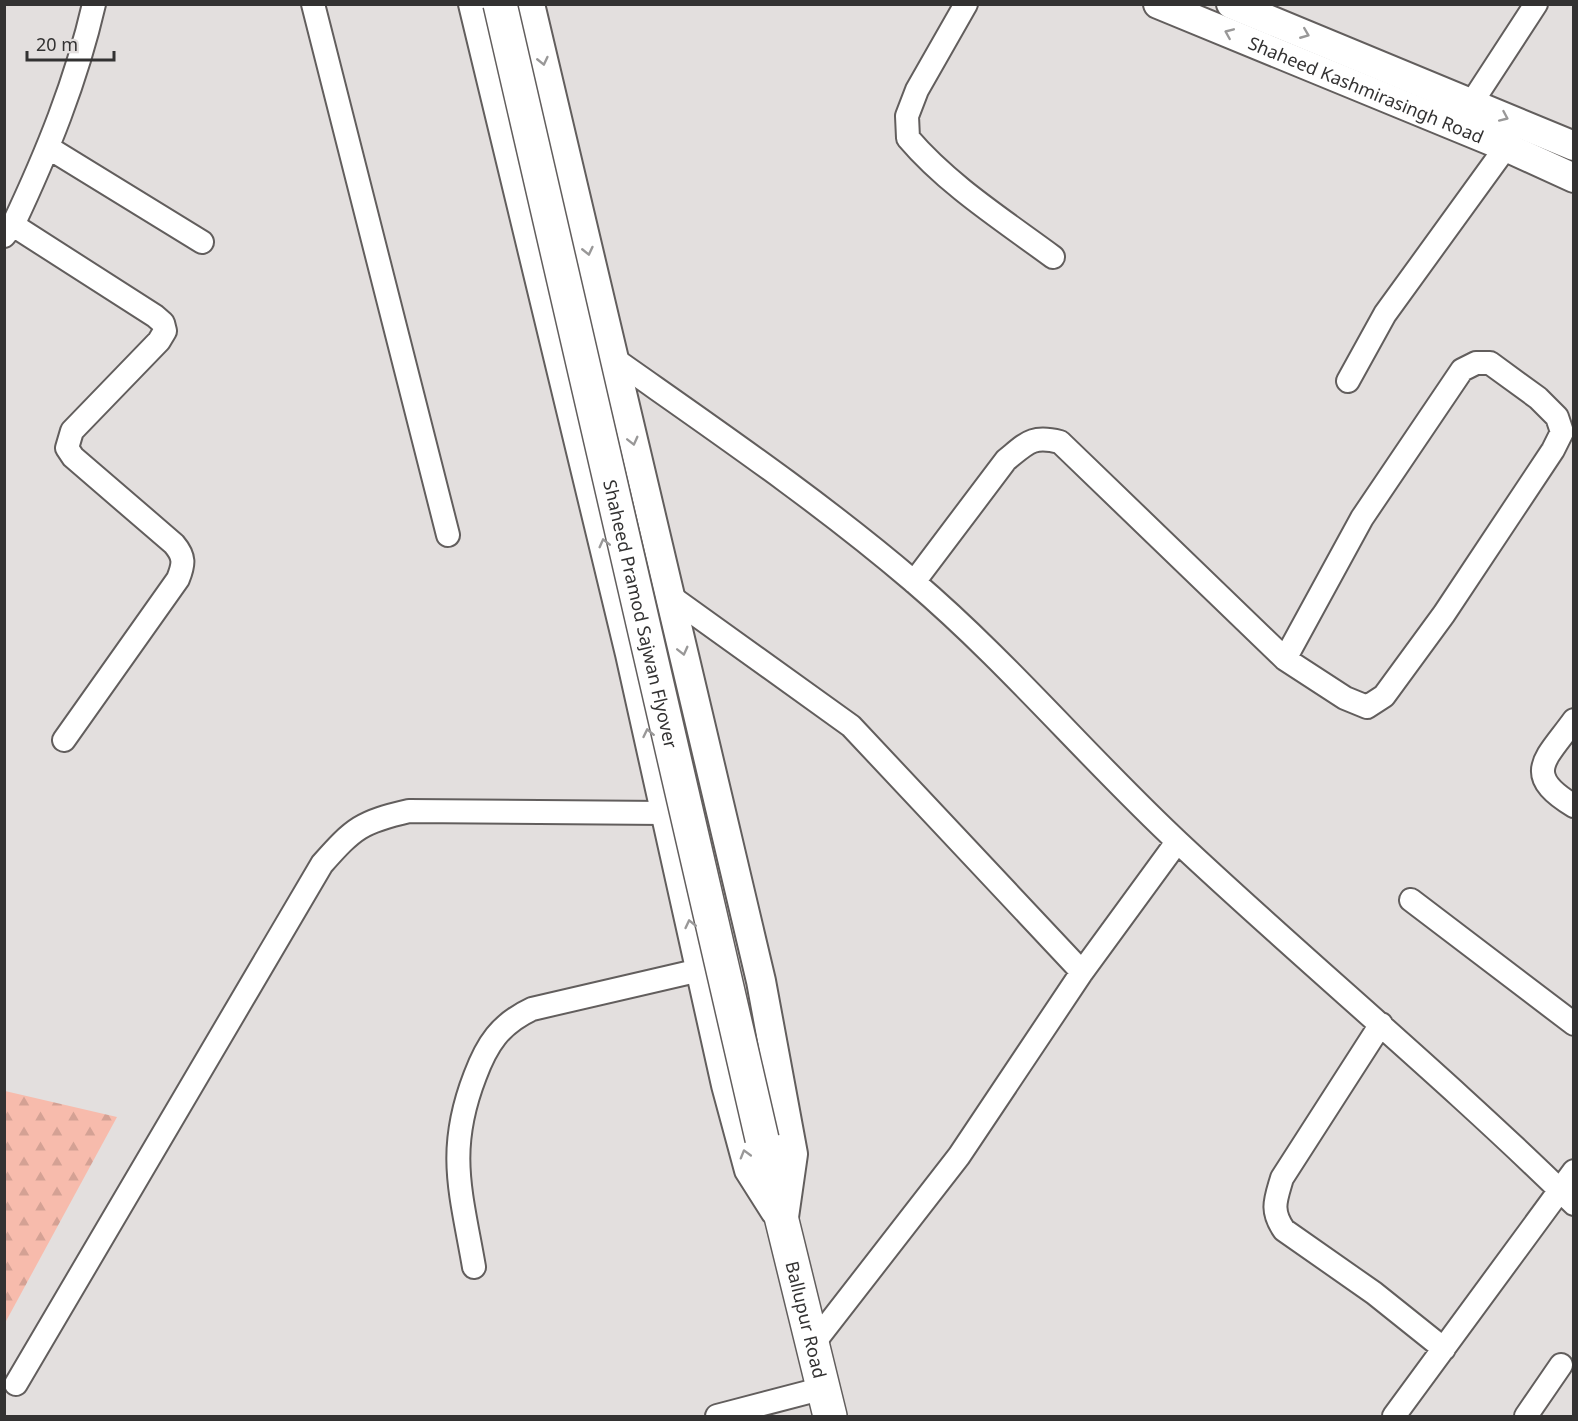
<svg xmlns="http://www.w3.org/2000/svg" width="1578" height="1421" font-family="'Noto Sans',sans-serif">
	<style>
		.forest { fill: url(#forest-firs) }
		.lines { fill: none; stroke-linecap: round; stroke-linejoin: round }
		.minor-casing { stroke: #625e5d; stroke-width: 26 }
		.tertiary-casing { stroke: #625e5d; stroke-width: 32 }
		.secondary-casing { stroke: #625e5d; stroke-width: 36 }
		.minor { stroke: #fff; stroke-width: 22 }
		.tertiary { stroke: #fff; stroke-width: 28 }
		.secondary { stroke: #fff; stroke-width: 33 }
		.secondary-bridge-casing { stroke: #625e5d; stroke-width: 36; stroke-linecap: butt }
		.secondary-bridge { stroke: #fff; stroke-width: 33 }
		.oneway { stroke: #999898 }
		.labels { text-anchor: middle; dominant-baseline: central; stroke-width: 6; stroke-linejoin: round; paint-order: stroke }
		.street-label { font-size: 18px; fill: #333232; stroke: #e3dfde }
	</style>
	<defs>
		<pattern id="forest-firs" width="22" height="20" patternUnits="userSpaceOnUse" patternTransform="scale(1.5)"><rect width="22" height="20" fill="#f7bbac"/><path d="M5 1l3.5 6h-7zM16 11l3.5 6h-7z" fill="#d4a194"/></pattern>
	</defs>
	<rect width="100%" height="100%" fill="#e3dfde"/>
	<path class="forest" d="M5 1091 117 1117 5 1323 4 1091Z"/>
	<g class="lines">
		<defs>
			<path id="minor" d="M313 4 448 535
				M966 4 917 90 907 116 908 138C948 185 1003 220 1053 257
				M1463 116 1536 4
				M49 148 202 242
				M13 225 155 316 163 323 165 331 159 341 72 431 67 448 73 457 174 544C185 557 184 564 178 579L64 740
				M4 236 13 225C47 153 76 82 94 4
				M613 358C715 430 818 500 913 581 1008 662 1088 758 1179 843 1309 965 1447 1079 1574 1204
				M1348 381 1385 314 1506 147
				M914 582 1006 460C1027 443 1032 435 1060 442L1285 659 1345 698 1367 707 1384 696 1444 614 1553 450 1562 432 1557 417 1538 398 1490 363H1476L1462 370 1362 518 1285 659
				M670 596 851 726 1082 972
				M1574 720C1546 759 1521 774 1574 806
				M1411 900 1574 1024
				M1381 1024 1282 1178C1276 1199 1270 1210 1284 1230L1374 1293 1444 1349
				M474 1267C461 1192 446 1151 475 1076 487 1044 500 1024 532 1009L700 970
				M813 1344 959 1156 1082 972 1177 842
				M16 1384 322 864C354 828 361 822 409 811L665 813
				M717 1416 824 1388
				M1394 1416 1574 1171
				M1526 1416 1561 1365"/>
			<g id="tertiary">
				<path d="M473 4 630 654 726 1085 749 1170 775 1211"/>
				<path d="M530 4 761 981 793 1154 784 1217"/>
				<path id="s1" d="M1158 4 1506 147 1574 178"/>
				<path d="M1231 4 1574 146"/>
			</g>
			<g id="secondary">
				<path id="s2" d="M762 1139 830 1416"/>
			</g>
		</defs>
		<use href="#minor" class="minor-casing"/>
		<use href="#tertiary" class="tertiary-casing"/>
		<use href="#secondary" class="secondary-casing"/>
		<use href="#minor" class="minor"/>
		<use href="#tertiary" class="tertiary"/>
		<use href="#secondary" class="secondary"/>
		<defs>
			<g id="secondary-bridge">
				<path id="s3" d="M500 4 762 1139"/>
			</g>
		</defs>
		<use href="#secondary-bridge" class="secondary-bridge-casing"/>
		<use href="#secondary-bridge" class="secondary-bridge"/>
	</g>
	<defs><path id="oneway-chevron" d="M-2-3.5L2.5 0L-2 3.5" fill="none" stroke-width="1.6" stroke-linecap="round" stroke-linejoin="round" transform="scale(1.5)"/></defs>
	<g class="oneway">
		<use href="#oneway-chevron" transform="translate(1229 33) rotate(-157)"/>
		<use href="#oneway-chevron" transform="translate(1305 34) rotate(22)"/>
		<use href="#oneway-chevron" transform="translate(543 61) rotate(77)"/>
		<use href="#oneway-chevron" transform="translate(1504 117) rotate(24)"/>
		<use href="#oneway-chevron" transform="translate(588 251) rotate(77)"/>
		<use href="#oneway-chevron" transform="translate(633 441) rotate(76)"/>
		<use href="#oneway-chevron" transform="translate(604 543) rotate(-104)"/>
		<use href="#oneway-chevron" transform="translate(683 651) rotate(76)"/>
		<use href="#oneway-chevron" transform="translate(648 733) rotate(-102)"/>
		<use href="#oneway-chevron" transform="translate(690 924) rotate(-103)"/>
		<use href="#oneway-chevron" transform="translate(745 1154) rotate(-106)"/>
	</g>
	<g class="labels">
		<g class="street-label">
			<text stroke="none"><textPath href="#s1" startOffset="225">Shaheed Kashmirasingh Road</textPath></text>
			<text stroke="none"><textPath href="#s3" startOffset="626">Shaheed Pramod Sajwan Flyover</textPath></text>
			<text stroke="none"><textPath href="#s2" startOffset="186">Ballupur Road</textPath></text>
		</g>
	</g>
	<rect width="1578" height="1421" fill="none" stroke="#333232" stroke-width="12"/>
	<path d="M27 51v9h87v-9" fill="none" stroke="#333232" stroke-width="3"/>
	<text x="36" y="51" font-size="18" fill="#333232" stroke="#e3dfde" stroke-width="4.5" paint-order="stroke">20 m</text>
</svg>
